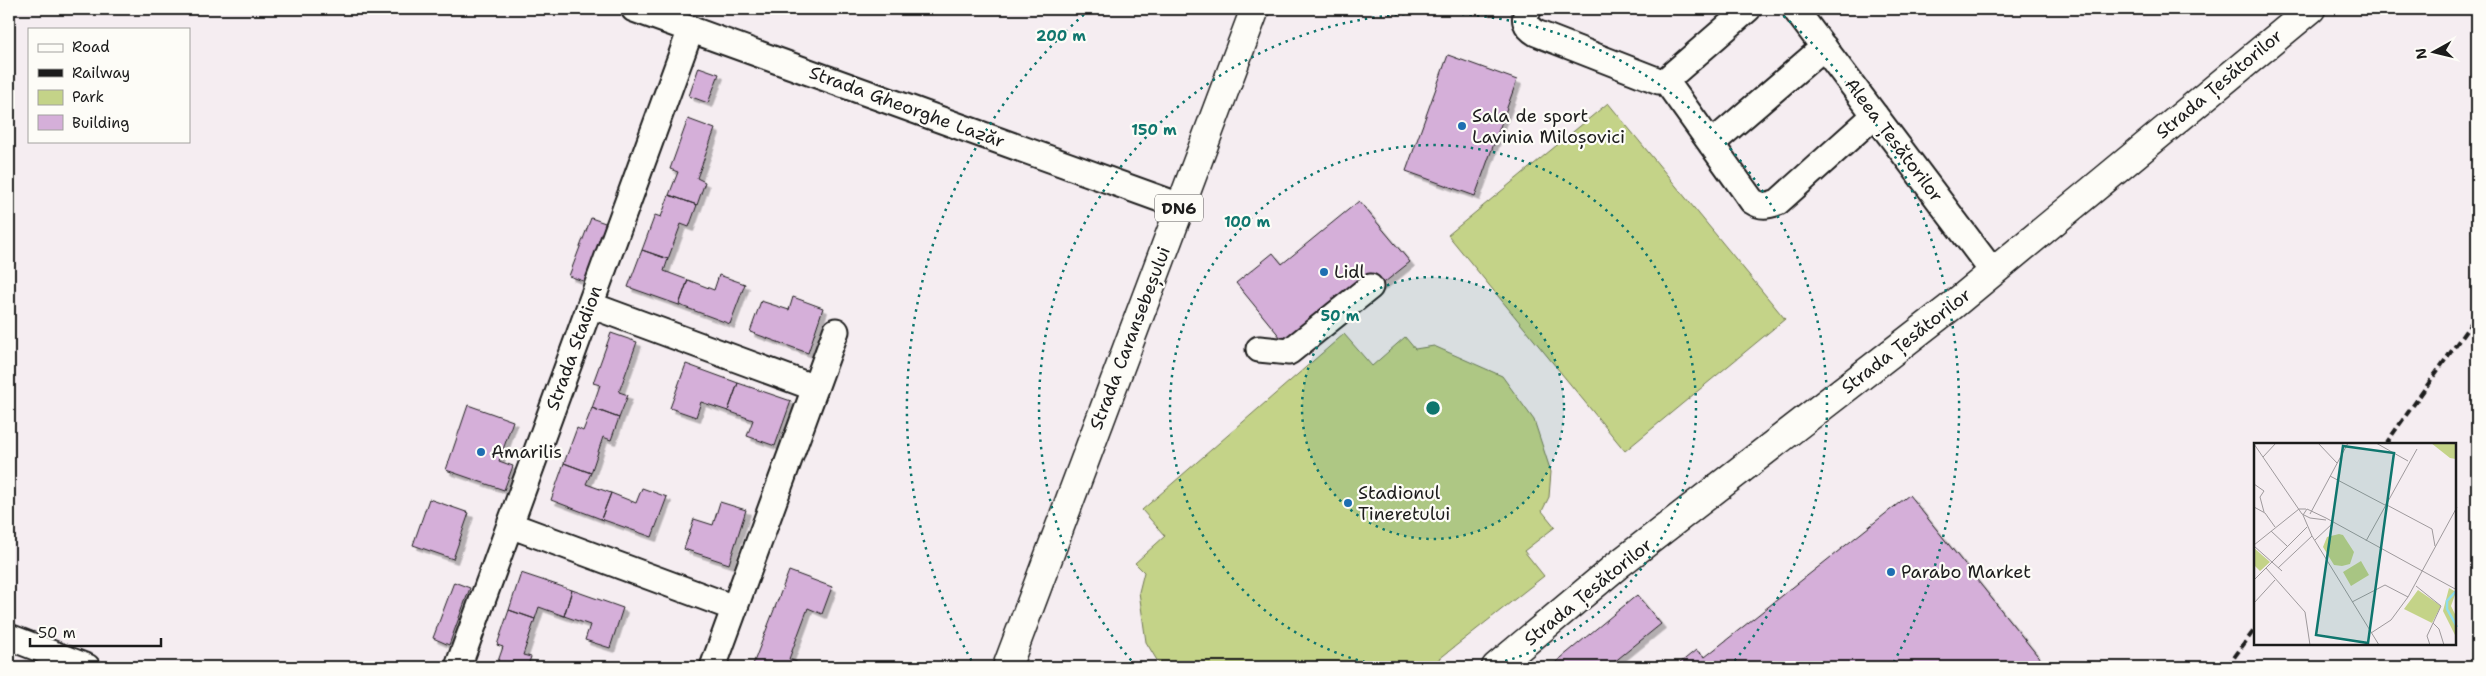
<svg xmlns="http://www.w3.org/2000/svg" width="2486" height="676" font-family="'Shantell Sans',sans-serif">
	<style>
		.green { fill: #c4d388; stroke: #707852 }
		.building { fill: #d5afd9; stroke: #1c1c1c; filter: url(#shadow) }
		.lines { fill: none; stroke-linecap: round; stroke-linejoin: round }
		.minor-casing { stroke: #1c1c1c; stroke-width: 29 }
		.major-casing { stroke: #1c1c1c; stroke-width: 31 }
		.minor { stroke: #fdfcf7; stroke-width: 25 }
		.major { stroke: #fdfcf7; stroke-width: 28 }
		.rail { stroke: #1c1c1c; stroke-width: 4; stroke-dasharray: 8 4; stroke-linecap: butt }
		.ring { fill: none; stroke: #0f766e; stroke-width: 2.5; stroke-dasharray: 2.5 5 }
		.poi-dot { fill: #1f6fb2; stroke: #fdfcf7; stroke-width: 2 }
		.labels { text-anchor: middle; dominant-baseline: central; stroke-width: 4.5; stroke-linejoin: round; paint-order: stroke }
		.shield { fill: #fdfcf7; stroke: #605f5e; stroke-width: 1 }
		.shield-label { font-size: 16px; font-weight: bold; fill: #1c1c1c }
		.street-label { font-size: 18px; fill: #1c1c1c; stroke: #fdfcf7 }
		.poi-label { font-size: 18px; fill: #1c1c1c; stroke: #fdfcf7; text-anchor: start }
		.inset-river { fill: none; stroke: #8fddec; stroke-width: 2.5 }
		.inset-road { fill: none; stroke: #9e999c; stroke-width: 1 }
		.view { fill: #0f766e; fill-opacity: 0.15; stroke: #0f766e; stroke-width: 2.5 }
		.inset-edge { fill: none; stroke: #1c1c1c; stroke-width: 2.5 }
		.centre { fill: #0f766e; stroke: #fdfcf7; stroke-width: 2.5 }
		.ring-label { font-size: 15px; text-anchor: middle; font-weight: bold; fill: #0f766e; stroke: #fdfcf7; stroke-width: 4.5; stroke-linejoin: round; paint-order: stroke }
	</style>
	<defs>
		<filter id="shadow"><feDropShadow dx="4.5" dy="4.5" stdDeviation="0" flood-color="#0004"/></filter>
	</defs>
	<rect width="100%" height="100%" fill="#f5edf1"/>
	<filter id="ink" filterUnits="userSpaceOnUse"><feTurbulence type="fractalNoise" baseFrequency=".02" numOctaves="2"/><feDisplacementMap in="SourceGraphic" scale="10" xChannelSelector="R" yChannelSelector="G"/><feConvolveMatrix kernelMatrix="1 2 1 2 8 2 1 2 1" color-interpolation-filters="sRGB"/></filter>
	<g filter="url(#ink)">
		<path class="green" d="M1608 103 1785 319 1625 451 1448 235Z
			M1344 334 1372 366 1405 337 1415 349 1434 346 1502 376 1534 420 1551 472 1549 497 1542 511 1555 527 1524 551 1544 576 1429 667H1161L1146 642 1139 592 1144 572 1135 563 1165 536 1142 510Z"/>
		<path class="building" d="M1448 55 1517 80 1475 196 1406 171Z
			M699 67 719 74 708 103 689 96Z
			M688 119 715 129 697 178 705 182 697 205 669 195 678 172 670 169Z
			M669 195 697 205 689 227 681 224 668 259 642 250 655 215 661 217Z
			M1359 201 1410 262 1380 286 1290 349 1236 283 1273 253 1282 264Z
			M591 218 608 224 586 282 569 276Z
			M642 250 668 259 664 271 688 280 679 305 628 287Z
			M719 275 745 284 730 324 679 305 688 280 714 290Z
			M793 297 823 308 808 353 750 332 761 301 789 310Z
			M611 333 637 342 619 392 628 395 619 418 592 408 600 385 593 383Z
			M686 364 738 383 728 411 701 402 696 417 670 408Z
			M738 383 791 401 775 446 747 436 753 420 728 411Z
			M468 405 513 421 499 461 513 466 504 490 446 470Z
			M592 408 619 418 611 440 603 437 591 473 564 463 577 428 583 431Z
			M564 463 591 473 586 484 611 493 601 519 551 500Z
			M642 488 667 497 652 537 601 519 611 493 636 503Z
			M1909 495 2041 660 2035 667H1675L1696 650 1705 657Z
			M429 499 469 513 453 559 413 545Z
			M720 502 746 510 729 564 684 549 694 519 713 525Z
			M789 571 832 587 822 614 808 608 789 659 804 665 803 667H752Z
			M521 573 572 590 564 616 539 607 535 619 509 610Z
			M454 582 470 588 449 645 433 638Z
			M572 590 623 608 610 648 585 640 590 625 564 616Z
			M1637 595 1661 624 1608 667H1550Z
			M509 610 535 619 523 655 531 657 527 667H496L503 647 497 645Z"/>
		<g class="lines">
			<defs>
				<path id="minor" d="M634 9 1180 206
					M1529 9C1522 19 1526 27 1536 33L1659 81H1665L1748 9
					M1795 9 1993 272
					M1666 81 1752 201C1761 207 1767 206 1778 202L1875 115
					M1711 144 1824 47
					M590 305 815 388
					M1259 349 1289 352 1370 287
					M510 525 734 608
					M9 637 87 667
					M458 667 691 29
					M713 667 836 331"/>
				<path id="major" d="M1007 667 1255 9
					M1496 667 1619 564 1952 306 2311 9"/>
			</defs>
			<use href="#minor" class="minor-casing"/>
			<use href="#major" class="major-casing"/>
			<use href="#minor" class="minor"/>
			<use href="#major" class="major"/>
			<path class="rail" d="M2385 445 2477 315
				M2227 667 2255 629"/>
		</g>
	</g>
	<circle cx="1433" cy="408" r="131" fill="#0f766e" fill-opacity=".12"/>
	<g class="ring">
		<circle cx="1433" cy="408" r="131"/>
		<path d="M1387 667A263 263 0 1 1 1479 667"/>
		<path d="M1136 666A394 394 0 1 1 1730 666"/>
		<path d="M975 667A526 526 0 0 1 1088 11M1778 11A526 526 0 0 1 1891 667"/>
	</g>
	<g class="poi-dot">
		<circle cx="1462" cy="126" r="5"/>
		<circle cx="1324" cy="272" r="5"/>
		<circle cx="481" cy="452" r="5"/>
		<circle cx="1348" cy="503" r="5"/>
		<circle cx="1891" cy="572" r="5"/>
	</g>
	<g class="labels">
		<rect class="shield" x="1155" y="194.5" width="48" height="27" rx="4"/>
		<g class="shield-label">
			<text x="1179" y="208">DN6</text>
		</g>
		<g class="street-label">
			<text transform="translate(2219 84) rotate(-40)">Strada Țesătorilor</text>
			<text transform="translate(907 107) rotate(20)">Strada Gheorghe Lazăr</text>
			<text transform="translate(1894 140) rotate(53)">Aleea Țesătorilor</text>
			<text transform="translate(1130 338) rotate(-69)">Strada Caransebeșului</text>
			<text transform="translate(1906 341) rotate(-38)">Strada Țesătorilor</text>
			<text transform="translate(574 348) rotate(-70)">Strada Stadion</text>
			<text transform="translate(1588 592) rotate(-39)">Strada Țesătorilor</text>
		</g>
		<g class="poi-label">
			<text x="1472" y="116">Sala de sport<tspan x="1472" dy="21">Lavinia Miloșovici</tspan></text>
			<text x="1334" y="272">Lidl</text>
			<text x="491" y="452">Amarilis</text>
			<text x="1358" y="493">Stadionul<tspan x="1358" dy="21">Tineretului</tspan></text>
			<text x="1901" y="572">Parabo Market</text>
		</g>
	</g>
	<g transform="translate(2254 443)">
		<rect width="202" height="202" fill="#f5edf1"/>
		<path d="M177 0H202V16L196 15ZM85 91 89 92 100 109 96 121 88 123 80 122 69 104 73 94ZM0 105 16 119 6 128 0 122ZM107 118 115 132 97 143 89 129ZM195 145 202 149 197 163 202 173V194L189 168ZM164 147 187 163 178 180 150 166Z" fill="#c4d388"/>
		<path class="inset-river" d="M202 148 193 158V166L203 184"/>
		<path class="inset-road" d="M64 0 83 20M122 0 154 18M0 1 48 71 56 75 72 77M9 14 22 0M76 33 131 62M0 41 10 48 6 54 10 69M131 61 178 86 181 103M0 64 11 70 21 84M56 71 94 0M49 72 53 66 72 75 203 147M49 72 58 93 125 202M17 88 33 103M61 97 79 80M112 98 163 6M0 102 45 66H52M0 103 28 128M12 125 51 169 56 202M24 125 58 93M0 137 53 84M162 143 187 163 173 193 176 202M98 159 131 142 154 154M0 160 21 137M179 180 185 186 190 202M117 190 137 177 154 154 203 64"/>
		<path class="view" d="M89 3 140 10 114 200 62 192Z"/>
		<rect width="202" height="202" class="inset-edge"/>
	</g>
	<circle cx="1433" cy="408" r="8" class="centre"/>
	<g class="ring-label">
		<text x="1061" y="41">200 m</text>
		<text x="1154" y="135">150 m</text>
		<text x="1247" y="227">100 m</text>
		<text x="1340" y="321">50 m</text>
	</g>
	<rect width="2486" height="676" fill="none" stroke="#fdfcf7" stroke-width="30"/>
	<rect x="15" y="15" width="2456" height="646" fill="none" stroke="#1c1c1c" stroke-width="2" filter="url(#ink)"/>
	<rect x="28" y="28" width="162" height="115" fill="#fdfcf7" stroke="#a3a29f"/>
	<rect x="38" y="44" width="25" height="8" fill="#fdfcf7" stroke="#a3a29f"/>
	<text x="72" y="52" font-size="15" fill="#1c1c1c">Road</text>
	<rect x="38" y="69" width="25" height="8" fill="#1c1c1c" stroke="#a3a29f"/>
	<text x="72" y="78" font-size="15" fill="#1c1c1c">Railway</text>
	<rect x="38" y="90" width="25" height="15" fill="#c4d388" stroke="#a3a29f"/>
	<text x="72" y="102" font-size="15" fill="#1c1c1c">Park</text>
	<rect x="38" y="115" width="25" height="15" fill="#d5afd9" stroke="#a3a29f"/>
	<text x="72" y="128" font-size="15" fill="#1c1c1c">Building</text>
	<g transform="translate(2434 52) rotate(262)" stroke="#fdfcf7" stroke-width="4" paint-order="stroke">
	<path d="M0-4L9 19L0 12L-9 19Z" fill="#1c1c1c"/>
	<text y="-8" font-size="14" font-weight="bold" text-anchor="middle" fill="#1c1c1c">N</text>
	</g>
	<path d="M30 638v8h131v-8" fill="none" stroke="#1c1c1c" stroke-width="2.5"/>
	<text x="38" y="638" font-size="15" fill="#1c1c1c" stroke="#fdfcf7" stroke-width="4" paint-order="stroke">50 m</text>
</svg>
